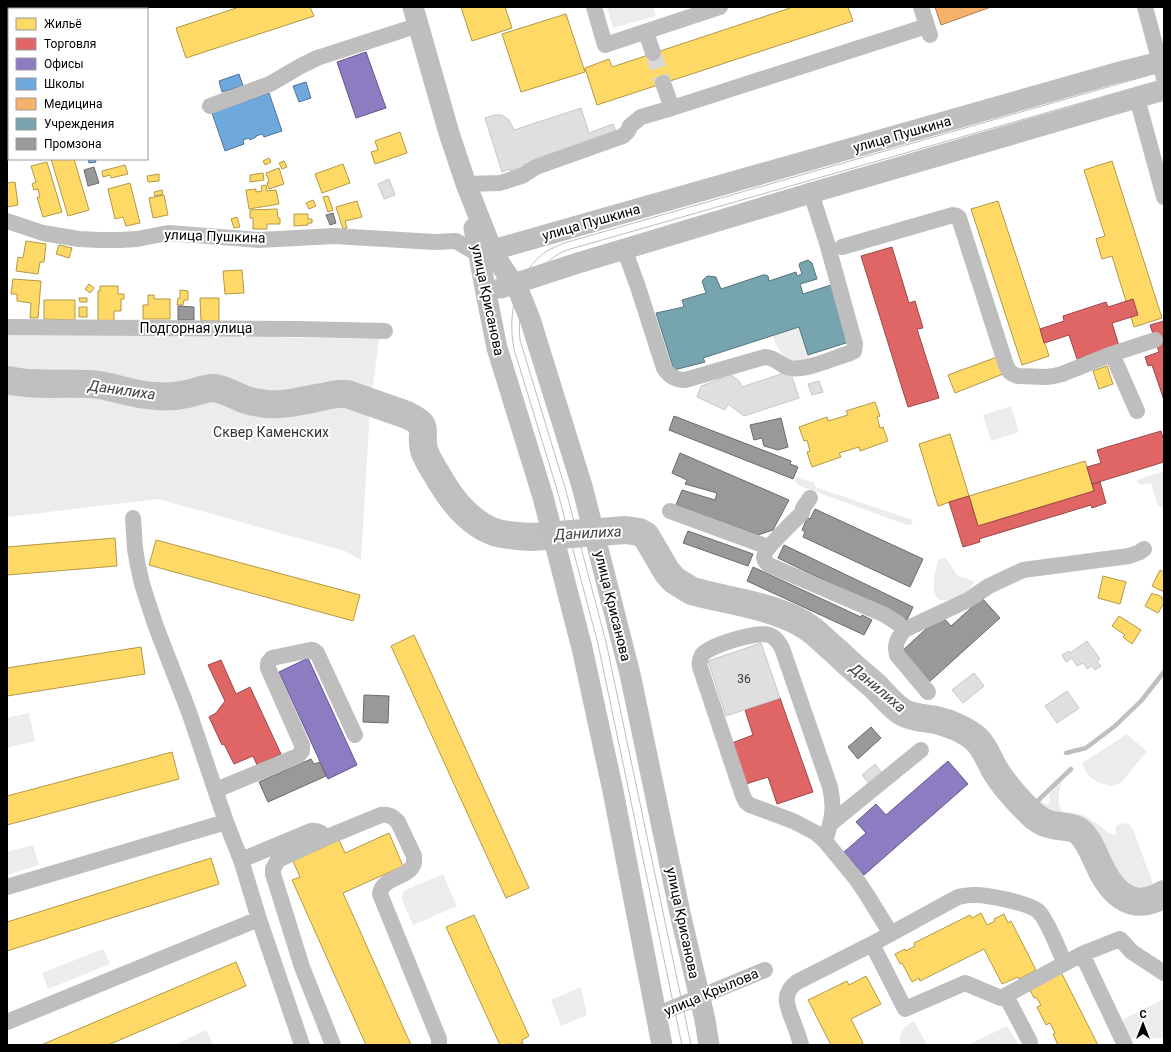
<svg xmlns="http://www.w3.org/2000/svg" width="1171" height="1052" font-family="Roboto,sans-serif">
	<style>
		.green { fill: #ececec }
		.homes { fill: #ffd966; stroke: #b29847 }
		.shops { fill: #e06666; stroke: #9d4747 }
		.offices { fill: #8e7cc3; stroke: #635788 }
		.schools { fill: #6fa8dc; stroke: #4e769a }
		.health { fill: #f6b26b; stroke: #ac7d4b }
		.public { fill: #76a5af; stroke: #53747a }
		.industry { fill: #999; stroke: #6b6b6b }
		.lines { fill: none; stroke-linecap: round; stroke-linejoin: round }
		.stream { stroke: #bfbfbf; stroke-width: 4.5 }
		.river { stroke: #bfbfbf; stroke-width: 28 }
		.building { fill: #dfdfdf; stroke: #c7c7c7 }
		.minor-tunnel { stroke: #d9d9d9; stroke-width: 16; stroke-dasharray: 16 8; stroke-linecap: butt }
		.minor { stroke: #bebebe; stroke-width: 16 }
		.major { stroke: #bebebe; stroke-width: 21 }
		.tram { stroke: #bebebe; stroke-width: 1 }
		.labels { text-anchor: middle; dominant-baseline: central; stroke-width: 4; stroke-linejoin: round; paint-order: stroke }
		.number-label { font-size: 12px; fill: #383838 }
		.street-label { font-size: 14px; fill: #000; stroke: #fff }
		.park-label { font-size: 14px; fill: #333; stroke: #fff }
		.water-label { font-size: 15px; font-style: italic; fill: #444; stroke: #fff }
	</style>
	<rect width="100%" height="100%" fill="#fff"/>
	<path class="green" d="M607 7H653L656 16 613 28Z
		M799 327 808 355V359C804 360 799 361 795 361 783 360 776 345 772 335Z
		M7 332 379 339 370 409 361 560 345 551 158 499 7 517Z
		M1011 406 1019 432 991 441 983 415Z
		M1164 471V508L1158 506 1151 483 1141 485 1139 484 1137 480Z
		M798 477C799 477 801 478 802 479 807 482 810 479 815 484V487L913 520 911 525H907L800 486 796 483 795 480Z
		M942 558H946L957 575 975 582 969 589 954 600H940C938 598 936 597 935 595 932 589 935 566 939 560Z
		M29 713 35 741 7 748V718Z
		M1126 734 1147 751 1121 783 1112 786 1099 783 1091 778 1086 772 1082 763 1118 740Z
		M1062 781C1059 789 1056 804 1062 811L1083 815 1098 824 1108 833 1116 835C1116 833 1115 830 1116 828 1117 824 1125 822 1128 824 1130 824 1131 827 1133 829L1157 895 1156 896C1110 911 1106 860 1085 834 1072 819 1043 829 1033 811L1037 805 1041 801 1045 804H1048L1050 801 1049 796V794Z
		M33 845 39 865 7 875V852Z
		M443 874 457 906 413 925 402 900V897L403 891Z
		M103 949 110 964 48 989 42 973Z
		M581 987 587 1015 561 1026 551 1000Z
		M1164 999V1038L1130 1039 1120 1021Z
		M914 1021 927 1045H901C897 1033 904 1026 914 1021Z
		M1007 1026 1019 1045H968Z
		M206 1030 214 1045H174Z"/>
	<path class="homes" d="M239 7H310L314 16 186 58 176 28Z
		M461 7H505L512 28 472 41Z
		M793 7H848L853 21 597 105 585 68 609 59 612 67Z
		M566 14 585 72 521 92 502 34Z
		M400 132 407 153 375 164 371 152 378 150 375 141Z
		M269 158 271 162 265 165 263 161Z
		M51 159H74L89 210 68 216Z
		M284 161 287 167 282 169 279 163Z
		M1112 161 1162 318 1134 327 1112 256 1102 259 1096 239 1105 236 1084 170Z
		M47 162 62 212 43 217 37 197H40L38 189 34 190 32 184 36 182 31 166Z
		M343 164 350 183 322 193 315 174Z
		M125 165 128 174 111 178 110 175 103 177 102 171Z
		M279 168 284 184 269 189 267 183 269 182 266 173Z
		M263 173 264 180 250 182V175Z
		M159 174V181L148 182 147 176Z
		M15 182 18 205 7 207V183Z
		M130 183 140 223 126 226 123 217 115 219 108 189Z
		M266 185 267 191 276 190 279 204 249 209 246 190 256 189V192L262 191 261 186Z
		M162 190 163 194 155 196 154 192Z
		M164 195 168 215 153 218 149 198Z
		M328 196 333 210 328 212 323 197Z
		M313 200 316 206 309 209 306 203Z
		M357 201 362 217 345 221 347 228 343 229 336 207Z
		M998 201 1049 356 1022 365 971 209Z
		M277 209 278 218H280V224H267V229H253V218H250V210Z
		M294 214H308V219H312V223H308V225L294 226Z
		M237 217 240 227 234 228 231 219Z
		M26 241 46 244 44 262H40L38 274 16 271 18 257 23 258Z
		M59 245 72 248 69 258 56 254Z
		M242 270 244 293 225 294 223 271Z
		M13 279 41 281 38 318H30L31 303 17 301V294H11Z
		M89 284 94 288 90 293 85 289Z
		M100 286H118V294H124V299H121V311H114V321H98V291H100Z
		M180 290 188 291V300H184L183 305H177L178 298H180Z
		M148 295H154V299H170V319H143V305H148Z
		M79 298H87V302H80Z
		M200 298H219V321H201Z
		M44 300H75V320L44 319Z
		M79 307H87V317H79Z
		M997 357 1003 374 955 393 948 375Z
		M1107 366 1113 384 1099 389 1093 371Z
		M875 402 880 416 877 417 880 428 883 427 888 441 860 451 859 447 839 453 841 457 812 467 807 452 810 451 807 440 804 441 799 427 827 417 828 421 848 415 846 411Z
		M950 434 969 496 938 506 919 444Z
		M1085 461 1094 491 978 526 969 496Z
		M115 538 117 566 7 575V547Z
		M156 540 360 595 353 621 149 565Z
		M1160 570 1164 572V592L1152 586Z
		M1103 576 1126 582 1120 604 1098 598Z
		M1152 593 1155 595 1156 594 1162 597 1161 598 1164 600V603L1158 613 1145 606Z
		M1119 616 1141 630 1132 644 1123 637 1125 635 1112 626Z
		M414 635 529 888 506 898 391 646Z
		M141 647 145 674 7 696V668Z
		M172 752 179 779 7 825V796Z
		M389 833 403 866 343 893 411 1045H366L292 880 300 877 293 861 339 840 345 853Z
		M211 858 219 884 7 951V922Z
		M981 913 987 925 995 921 994 919 1004 914 1008 923 1011 921 1036 970 1019 979 1018 977 1002 984 984 949 920 981 919 978 912 982 902 963 900 964 895 954 905 949 906 951 915 946 914 943 970 915 972 918Z
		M474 915 529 1036 522 1040 523 1043 518 1045 511 1044 500 1045 446 927Z
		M236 962 246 986 108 1045H41Z
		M1061 972 1098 1045H1058L1053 1034 1055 1033 1050 1023 1046 1025 1037 1007 1041 1005 1036 997 1034 998 1030 990Z
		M866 976 881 1004 851 1019 863 1043 860 1045H831L808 1000 847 981 849 985Z"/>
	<path class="shops" d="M892 247 909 303 915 301 923 328 917 329 939 398 908 407 861 256Z
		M1133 299 1138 315 1112 323 1119 346 1077 359 1069 335 1044 343 1040 329 1064 321 1063 316 1106 302 1108 307Z
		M1164 321V400L1152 365 1148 366 1145 357 1159 352 1150 325Z
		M1161 431 1164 441V462L1092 484 1087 467 1101 463 1097 450Z
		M1100 482 1106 503 1092 508 1091 505 979 539 980 542 963 547 949 502 969 496 978 526 1094 491 1092 484Z
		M221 660 236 694 250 687 281 754 257 765 253 756 234 764 224 744 222 745 209 717 216 713 225 701 208 665Z
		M780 698 813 792 777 804 768 777 746 784 732 743 753 735 745 710Z"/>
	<path class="offices" d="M366 52 386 108 356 118 337 62Z
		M308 658 357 765 328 779 279 672Z
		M948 761 968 784 864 875 844 852 866 833 856 822 876 804 886 815Z"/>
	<path class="schools" d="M239 74 243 86 222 92 219 81Z
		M306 82 311 98 299 102 293 86Z
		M269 93 282 131 264 137 262 134 256 136V137L250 140 249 138 243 140 244 144 225 151 212 113Z
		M88 159H95L96 162 89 163Z"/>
	<path class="health" d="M935 7H991L941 25Z"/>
	<path class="public" d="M808 260 812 263 817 279 800 284 803 294 831 285 849 342 808 355 799 327 703 358 705 362 674 370 656 313 684 307 682 300 706 293 702 281 706 277 708 276 716 277 721 289 763 275H766L768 276 769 281 796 272 797 276 802 274 799 265 800 263Z"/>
	<path class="industry" d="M94 167 99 183 88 186 84 170Z
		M333 213 336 223 330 225 326 215Z
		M178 306 194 307V320H178Z
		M674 416 791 461 790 464 798 467 793 479 669 430Z
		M781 418 788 447 778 450 764 446 762 438 754 440 750 425Z
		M680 453 789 500 773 530 758 535 676 505 682 490 715 500 717 493 685 484 687 480 672 473Z
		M815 509 923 559 910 587 803 537 805 532 802 530 807 518 810 519Z
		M688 531 753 554 748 566 683 543Z
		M784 545 913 607 907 620 778 558Z
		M753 567 861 617 862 615 872 620 864 635 747 581Z
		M982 598 1000 618 928 683 901 652 941 615 951 626Z
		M364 695 389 696 388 723 363 722Z
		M871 727 881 738 858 759 848 747Z
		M311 759 314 764 320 762 326 776 268 802 259 782Z"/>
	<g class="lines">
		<path class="stream" d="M1066 753 1086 748 1115 726 1141 701 1164 672
			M1028 810 1071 769"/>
		<path class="river" d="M7 380C34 386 61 383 89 384 112 385 134 396 157 396 167 397 178 396 187 394 196 392 205 388 214 388 222 389 229 393 237 396 244 400 252 402 260 403 282 408 316 397 338 394H347L407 415C432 427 419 430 424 450 427 460 435 471 440 480 453 502 470 523 494 532 506 536 519 536 531 537L626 530 639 532 646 536 667 572 674 580 692 591C731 602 780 606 812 630 821 637 828 645 837 652 849 664 862 675 875 686 884 695 893 707 904 713 914 718 925 718 936 720 949 723 966 730 976 739 985 747 989 760 995 770 1003 784 1022 805 1034 816 1039 820 1046 824 1053 825 1063 828 1072 825 1081 833 1091 843 1096 860 1103 873 1117 898 1136 911 1164 894"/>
	</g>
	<path class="building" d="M581 108 589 133 613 124 617 134 523 165 524 167 510 171V169L502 172 485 118 494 115H502L509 120 514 130Z
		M389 179 395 195 384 199 378 184Z
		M790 371 799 398 744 416 728 404 725 410 697 397 701 386 715 381 730 374 739 381 742 387Z
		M819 381 823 392 812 395 808 384Z
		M1087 641 1100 659 1097 662 1101 666 1095 670 1092 666 1087 669 1083 663 1077 666 1072 658 1066 662 1062 655 1069 651 1070 653Z
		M761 643 780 698 726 716 708 661Z
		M974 673 984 686 963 703 952 690Z
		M1067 691 1079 708 1057 723 1045 706Z
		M875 764 883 774 870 785 862 775Z"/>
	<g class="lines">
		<path class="minor-tunnel" d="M653 53 663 83"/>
		<path class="minor" d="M27 7 28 9
			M594 7 605 45 720 7
			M921 7 930 35
			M1145 7 1164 78
			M646 32 653 53
			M1137 98 1164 197
			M210 106 270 84 299 67 317 58 419 25
			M672 108 927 26
			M466 184 500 183 522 176 536 167 623 136 628 131 630 126 641 117 672 108 663 83
			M7 221 43 233 79 239 99 240H120L137 239 168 233 259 240 334 236 435 242 456 241 478 254
			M842 247 953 215 957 216 959 218 1006 365 1009 371 1013 374 1018 376 1046 377 1054 376 1062 374 1112 354 1155 340
			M624 249 637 284 664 368C669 376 675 380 685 380L765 357C775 357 781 366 790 368 806 371 834 358 850 353L854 351 855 344 827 243 811 193
			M7 327 299 329 385 331
			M1112 354 1137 411
			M810 498 803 508 802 513C794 521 764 549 764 557 764 561 767 563 769 565L885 615 899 624 904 630 968 600 989 586 1023 570 1129 556 1140 552 1144 549
			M670 511 768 547
			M133 518 135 549 138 566 142 584 155 624 189 712 226 822 241 860 259 919 302 1045
			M904 630C898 639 894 643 897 655L928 692
			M216 790 298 756 302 751V745L268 668V663L272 658 310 650H313L317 653 355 735
			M830 824 921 750
			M325 838 278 860 273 869V874L302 967 333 1045
			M825 841C832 820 835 809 830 787L782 648C779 643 776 637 769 635 757 631 710 645 702 655 700 659 699 663 700 667L743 796 746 802 750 805 793 821 816 833 825 841 857 880 867 895 891 934
			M241 860 311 831C318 830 322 833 325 838L381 815C389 814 392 816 398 822L414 856C418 879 382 874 380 894L439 1039V1045
			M7 887 226 822
			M872 944 905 1009 965 983 1001 998 1082 954 1120 939 1132 952 1164 973
			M1082 954 1125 1045
			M1006 996 1030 1042V1045
			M656 1015 765 970
			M7 1022 259 919
			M801 1045C799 1037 796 1029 793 1021 787 1006 781 994 797 982L872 944 958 897C963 896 967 895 973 895 985 894 1029 903 1038 911 1047 919 1059 950 1064 962"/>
		<path class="major" d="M413 7 449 133 466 184 494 255 519 292 530 319 582 486 630 674 680 913 705 1020 709 1045
			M79 9 88 7
			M7 29 9 28
			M474 228 486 293 497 348 543 497 582 648 613 791 662 1045
			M479 254 1116 73 1164 61
			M501 288 578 263 811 193 1164 90"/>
		<path class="tram" d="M682 1045 598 644 558 493 514 349C507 314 516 272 547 251 552 248 558 246 564 243L1164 71
			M691 1045 606 642 566 491 520 340C516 303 531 265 567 250L1164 79"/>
	</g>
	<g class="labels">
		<g class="number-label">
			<text x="744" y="679">36</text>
		</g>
		<g class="street-label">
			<text transform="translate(902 134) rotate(-16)">улица Пушкина</text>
			<text transform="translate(591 222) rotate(-16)">улица Пушкина</text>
			<text transform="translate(215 236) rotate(2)">улица Пушкина</text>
			<text transform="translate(488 300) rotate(78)">улица Крисанова</text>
			<text x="196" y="328">Подгорная улица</text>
			<text transform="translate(613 606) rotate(76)">улица Крисанова</text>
			<text transform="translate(683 923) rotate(78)">улица Крисанова</text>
			<text transform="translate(711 992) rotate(-23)">улица Крылова</text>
		</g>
		<g class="park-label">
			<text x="271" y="432">Сквер Каменских</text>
		</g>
		<g class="water-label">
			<text transform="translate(122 390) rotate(8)">Данилиха</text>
			<text transform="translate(588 533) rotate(-3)">Данилиха</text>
			<text transform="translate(878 688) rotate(40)">Данилиха</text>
		</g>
	</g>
	<rect width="1171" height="1052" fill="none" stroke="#000000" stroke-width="16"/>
	<rect x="8" y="8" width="140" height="152" fill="#ffffff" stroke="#999999"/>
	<rect x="16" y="18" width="20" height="12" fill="#ffd966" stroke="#999999"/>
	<text x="44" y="28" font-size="12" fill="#000000">Жильё</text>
	<rect x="16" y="38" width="20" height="12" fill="#e06666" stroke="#999999"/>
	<text x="44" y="48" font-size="12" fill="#000000">Торговля</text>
	<rect x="16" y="58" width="20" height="12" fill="#8e7cc3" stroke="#999999"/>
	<text x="44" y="68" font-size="12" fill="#000000">Офисы</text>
	<rect x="16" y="78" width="20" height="12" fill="#6fa8dc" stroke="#999999"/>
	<text x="44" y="88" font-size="12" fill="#000000">Школы</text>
	<rect x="16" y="98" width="20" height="12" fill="#f6b26b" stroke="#999999"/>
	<text x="44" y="108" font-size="12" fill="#000000">Медицина</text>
	<rect x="16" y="118" width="20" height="12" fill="#76a5af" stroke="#999999"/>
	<text x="44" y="128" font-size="12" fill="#000000">Учреждения</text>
	<rect x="16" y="138" width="20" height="12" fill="#999999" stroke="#999999"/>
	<text x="44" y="148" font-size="12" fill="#000000">Промзона</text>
	<g transform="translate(1143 1024)" stroke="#ffffff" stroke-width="3" paint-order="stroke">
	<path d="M0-3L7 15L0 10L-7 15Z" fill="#000000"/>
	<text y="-6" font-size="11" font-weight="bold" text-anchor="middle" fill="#000000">С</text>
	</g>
</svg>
